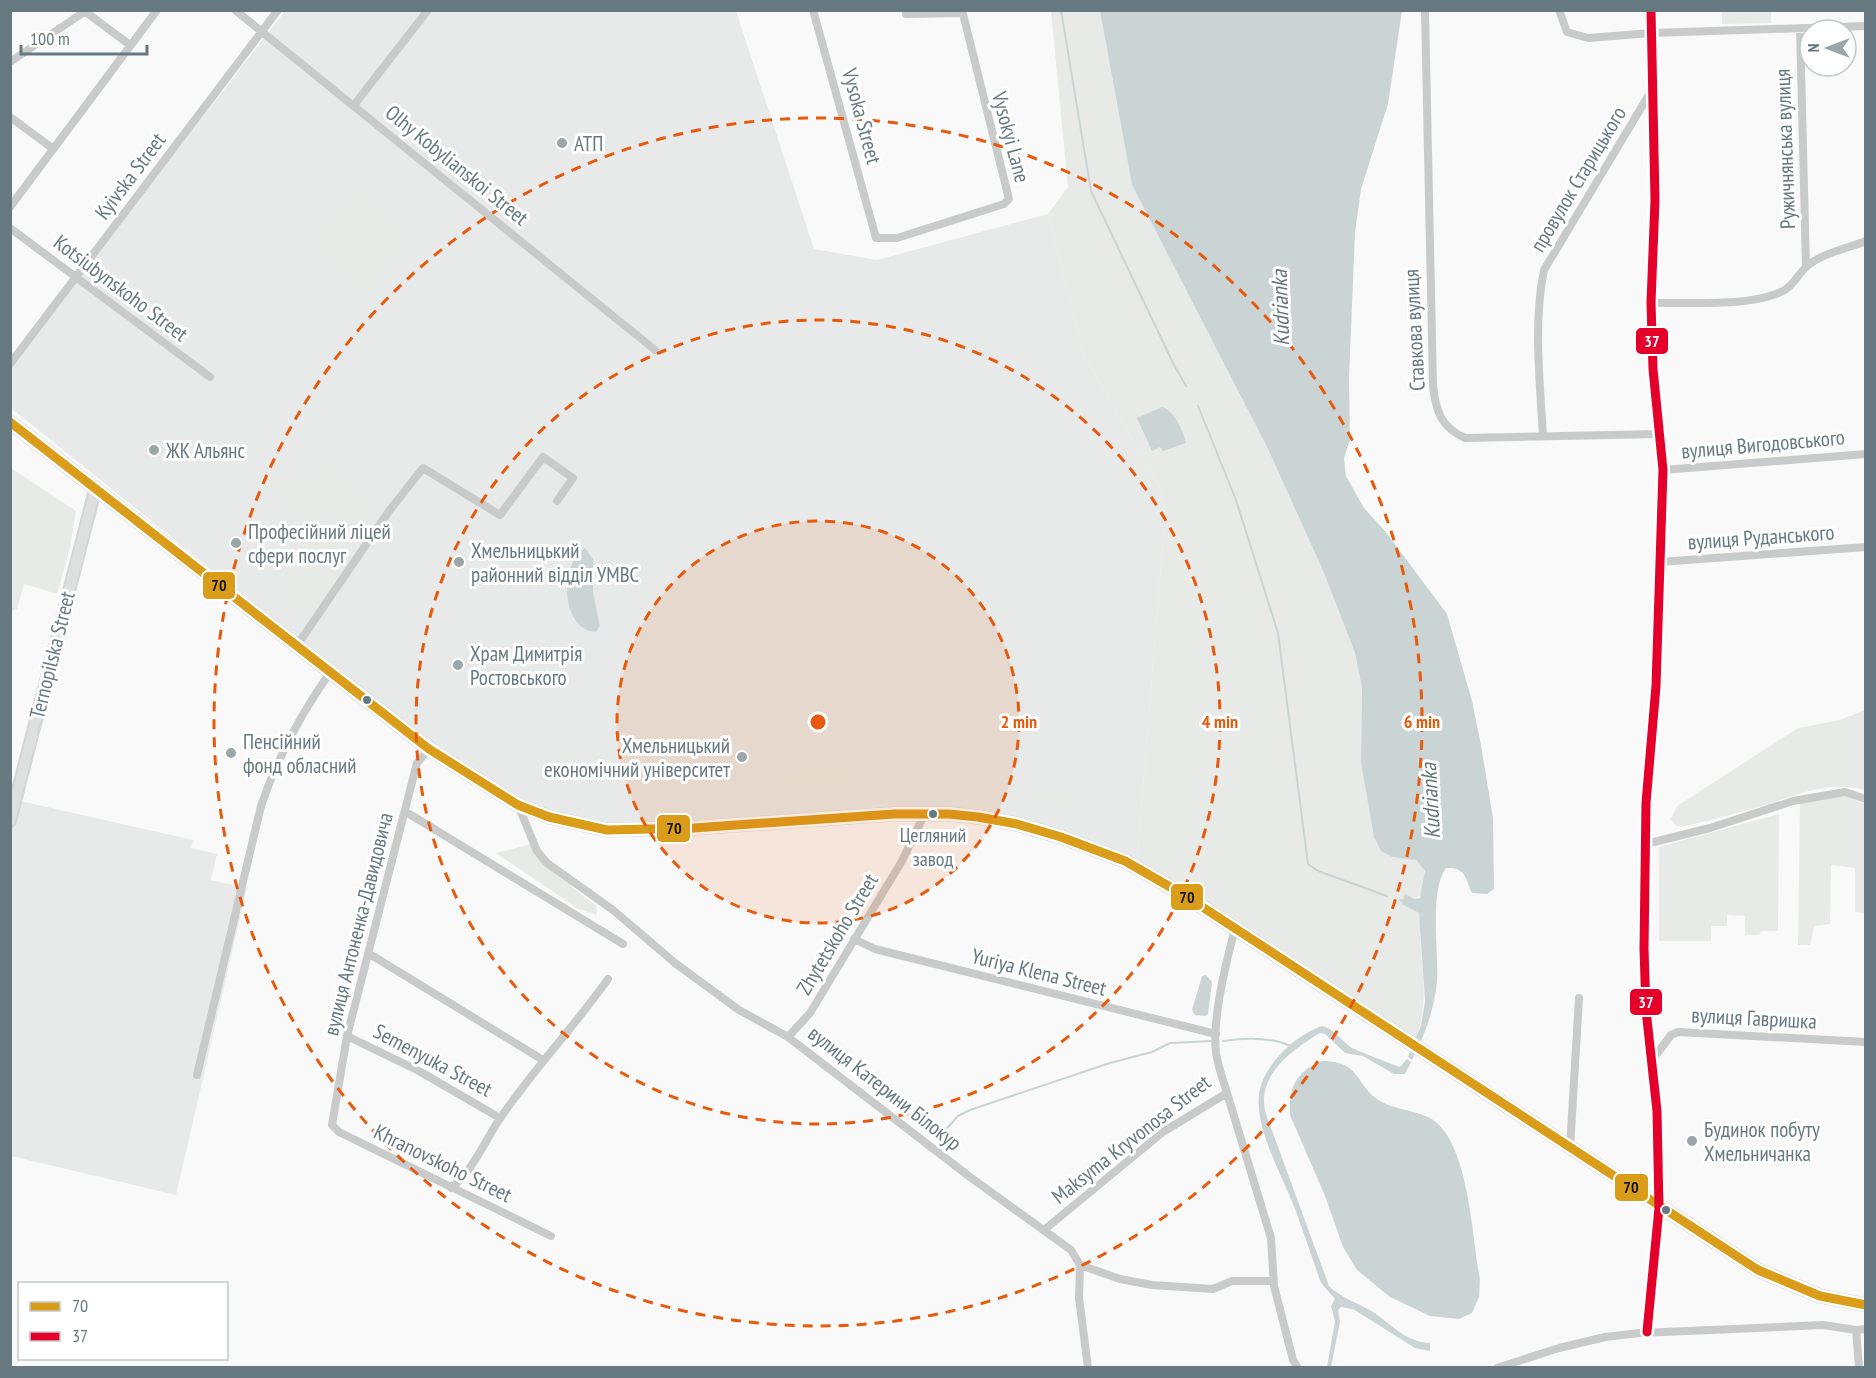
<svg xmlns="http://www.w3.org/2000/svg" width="1876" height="1378" font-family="'PT Sans Narrow',sans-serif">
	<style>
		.built { fill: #e8eae9 }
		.green { fill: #e8eae7 }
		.water { fill: #cbd4d5 }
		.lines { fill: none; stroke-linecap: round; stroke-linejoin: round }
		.stream { stroke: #cbd4d5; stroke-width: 2 }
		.secondary-casing { stroke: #d4d5d6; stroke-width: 14 }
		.primary-casing { stroke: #d4d5d6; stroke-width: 15 }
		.street { stroke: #c9caca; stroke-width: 8 }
		.secondary { stroke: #dedfdf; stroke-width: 10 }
		.primary { stroke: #dedfdf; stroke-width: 12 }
		.bus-1-casing { stroke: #fff; stroke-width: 14 }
		.bus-2-casing { stroke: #fff; stroke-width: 14 }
		.bus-1 { stroke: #da9d1a; stroke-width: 9 }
		.bus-2 { stroke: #e4002b; stroke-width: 9 }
		.ring { fill: none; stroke: #e8590c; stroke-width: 3; stroke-dasharray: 10 8 }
		.poi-dot { fill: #9aa6aa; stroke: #fff; stroke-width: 2 }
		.bus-dot { fill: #677980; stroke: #fff; stroke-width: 2 }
		.labels { text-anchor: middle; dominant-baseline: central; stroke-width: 6; stroke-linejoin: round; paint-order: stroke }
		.bus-label { font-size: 20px; fill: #677980; stroke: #fff }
		.street-label { font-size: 21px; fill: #677980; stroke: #fff }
		.poi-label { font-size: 21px; fill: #677980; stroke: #fff; text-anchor: start }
		.water-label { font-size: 22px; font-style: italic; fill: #62767a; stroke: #fff }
		.centre { fill: #e8590c; stroke: #fff; stroke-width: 3 }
		.ring-label { font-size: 18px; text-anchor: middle; font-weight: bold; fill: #e8590c; stroke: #fff; stroke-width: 6; stroke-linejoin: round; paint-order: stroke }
		.line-badge { stroke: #fff; stroke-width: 2 }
		.badge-label { font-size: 16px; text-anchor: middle; font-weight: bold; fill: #fff }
		.pale-badge-label { font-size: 16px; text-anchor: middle; font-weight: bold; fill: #111 }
	</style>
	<rect width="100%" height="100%" fill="#f9f9f9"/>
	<path class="built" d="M285 11H736L814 249 877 260 1048 214 1084 355 1159 486 1165 516 1137 861 978 813 608 825 550 813 520 801 431 746 11 408 10 365Z
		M16 800 193 840 191 848 217 854 211 880 247 888 176 1195 11 1156 10 821Z"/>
	<path class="green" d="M1051 11H1100L1132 185 1268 449 1324 573 1355 653 1362 688 1361 762 1392 857 1416 860 1425 871 1422 895 1414 899 1411 909 1419 913 1420 921C1420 964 1431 1001 1415 1042L1137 861 1165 516 1159 486 1084 355 1048 214 1068 187Z
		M1722 11H1771V23L1722 24Z
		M354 196H359L404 231V242L369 286C357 280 315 255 318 240 321 224 343 207 354 196Z
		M11 468 76 511 70 548 57 594 24 584 17 609 11 611Z
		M261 469 280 473 303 486 309 485 321 469 325 471 372 510V515L367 520 353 515 340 514 316 502 303 518 295 513V503L259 474Z
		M313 527 347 541 350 545 348 553 308 617 284 602 279 593Z
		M1865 710V790C1827 780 1798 795 1762 806 1735 814 1709 821 1681 827L1675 825 1671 819 1677 806 1798 728 1840 720Z
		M855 768 860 770 858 780 845 785 777 791 771 789 769 784 776 778Z
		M984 785 1030 794 1061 791 1078 793 1083 802C1071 810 1054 810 1042 803L984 794 981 788Z
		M1846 796 1865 804V913L1855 912V868L1831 865 1830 924 1814 926 1810 945H1798L1800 803Z
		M1779 814 1778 931H1761L1759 935H1745V916L1727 915V926H1711V941H1659V847Z
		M531 844 570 881 571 886 596 906 597 915 577 908 496 853Z"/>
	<path class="water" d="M1100 11H1402L1388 104 1361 189 1355 233 1349 378 1350 440 1344 458 1346 476 1364 508 1385 531 1447 614 1472 701 1481 745 1493 818 1494 889 1487 894 1472 893C1465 878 1466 867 1446 868 1429 891 1439 953 1437 982 1434 1010 1425 1035 1412 1060L1408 1057 1421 1026 1425 1001 1419 913 1402 904 1405 894 1414 899 1420 898 1425 871 1416 860 1392 857 1381 851 1374 837 1361 762 1362 688 1355 653 1324 573 1268 449 1132 185Z
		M1162 407C1174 410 1184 432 1186 443L1163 451 1160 447 1152 451 1137 418Z
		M585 548 593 559V592L600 626 596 632C559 629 560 563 585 548Z
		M1206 975 1212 982 1208 1014 1205 1016 1195 1015 1192 1010 1202 976Z
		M1322 1026C1333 1028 1342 1041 1352 1048 1356 1050 1396 1066 1400 1067L1407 1059 1411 1062 1405 1074H1394L1363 1056 1345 1053 1325 1034 1320 1033C1292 1050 1255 1076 1266 1114L1329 1286C1341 1298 1359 1303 1373 1312 1392 1325 1406 1342 1430 1343V1351L1415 1348 1353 1309 1341 1307 1338 1310 1340 1322 1331 1367H1327L1335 1321 1331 1306 1335 1299 1321 1283C1312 1258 1304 1233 1295 1209 1283 1177 1255 1129 1259 1095 1262 1066 1295 1035 1322 1026Z
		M1322 1061C1362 1061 1355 1086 1380 1101 1394 1109 1413 1110 1428 1117 1469 1136 1472 1238 1480 1279L1479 1297 1472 1313 1459 1319 1430 1316 1390 1297 1357 1270 1343 1247 1325 1196 1290 1115C1288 1087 1297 1071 1322 1061Z"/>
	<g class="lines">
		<path class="stream" d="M1061 10 1091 191 1174 365 1186 386
			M1198 406 1236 500 1278 633 1308 864 1318 871 1387 896
			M1400 900 1406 901
			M1223 1041C1244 1038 1271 1037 1291 1046
			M940 1136 958 1116 970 1110 1110 1063 1152 1052 1170 1043 1211 1041"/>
		<defs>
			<path id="secondary" d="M10 821 95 490"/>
			<path id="primary" d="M10 422 429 749 518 805 549 817 607 830 694 828 894 814H949L978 817 1017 824 1061 837 1125 861 1184 895 1758 1270 1820 1296 1866 1305"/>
		</defs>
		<use href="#secondary" class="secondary-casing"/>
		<use href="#primary" class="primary-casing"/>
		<path class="street" d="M83 10 130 45
			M235 10 655 350
			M813 10 876 238H897L1004 204 1009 199 962 10
			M1425 10 1433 386C1436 412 1441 427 1465 438L1661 434
			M1559 10 1567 32 1588 38 1652 33 1866 26
			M906 14 962 13
			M1800 29 1806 267
			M10 62 84 12
			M354 105 428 10
			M10 117 52 148
			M10 207 157 10
			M10 228 210 377
			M1651 303C1688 302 1741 307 1776 294 1792 289 1795 278 1806 267 1820 254 1848 248 1866 241
			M10 364 278 10
			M1543 436C1540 381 1533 324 1544 270L1653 88
			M1663 470 1866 454
			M1659 562 1866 547
			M298 644 389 511 423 468 500 515 543 457 573 478 557 501
			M429 749 417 763 347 1036 332 1125 339 1132 551 1236
			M518 805 537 851 547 863 613 910 675 963 739 1010 788 1037 970 1177 1071 1250 1080 1265 1120 1279 1152 1285 1213 1289 1232 1281H1273
			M406 812 623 944
			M1646 844 1710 828 1793 801 1845 792 1866 799
			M854 939 875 949 1216 1034
			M368 953 543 1060
			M347 1036 419 1071 500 1118
			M788 1037 810 1013 902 861 925 813
			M1653 1059 1671 1035 1678 1032 1866 1042
			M197 1075 261 806C277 758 302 712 331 671
			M1227 1093 1271 1238 1274 1286 1293 1360 1298 1368
			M1570 1148 1579 998
			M451 1188C474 1170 485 1140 501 1117 534 1069 574 1027 608 979
			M1044 1230 1163 1132 1227 1093C1223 1080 1218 1066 1216 1053 1212 1019 1226 962 1235 929
			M1080 1265 1079 1298 1088 1368
			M1647 1332 1659 1208 1657 1111 1646 1010 1644 949 1646 803 1656 686 1663 470 1653 369 1651 303 1655 200 1651 10
			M1497 1368 1559 1348 1605 1337 1640 1333 1823 1325 1856 1330
			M1859 1368 1856 1330 1866 1329"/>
		<use href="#secondary" class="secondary"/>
		<use href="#primary" class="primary"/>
		<defs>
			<path id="bus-1" d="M10 422 429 749 518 805 549 817 607 830 694 828 894 814H949L978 817 1017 824 1061 837 1125 861 1184 895 1758 1270 1820 1296 1866 1305"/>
			<path id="bus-2" d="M1647 1332 1659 1208 1657 1111 1646 1010 1644 949 1646 803 1656 686 1663 470 1653 369 1651 303 1655 200 1651 10"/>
		</defs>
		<use href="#bus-1" class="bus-1-casing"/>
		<use href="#bus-2" class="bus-2-casing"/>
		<use href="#bus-1" class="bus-1"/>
		<use href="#bus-2" class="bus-2"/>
	</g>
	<circle cx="818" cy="722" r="201" fill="#e8590c" fill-opacity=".12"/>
	<g class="ring">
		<circle cx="818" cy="722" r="201"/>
		<circle cx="818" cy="722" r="402"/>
		<circle cx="818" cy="722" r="604"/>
	</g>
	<g class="poi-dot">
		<circle cx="562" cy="143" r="6"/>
		<circle cx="154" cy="450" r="6"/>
		<circle cx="236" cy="543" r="6"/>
		<circle cx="459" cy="562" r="6"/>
		<circle cx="458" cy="665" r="6"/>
		<circle cx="231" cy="753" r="6"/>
		<circle cx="742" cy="757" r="6"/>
		<circle cx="1692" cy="1141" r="6"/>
	</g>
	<g class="bus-dot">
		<circle cx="367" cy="700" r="5"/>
		<circle cx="933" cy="814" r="5"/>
		<circle cx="1666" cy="1210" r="5"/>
	</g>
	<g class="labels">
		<g class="bus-label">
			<text x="933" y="835">Цегляний<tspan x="933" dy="24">завод</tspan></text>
		</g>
		<g class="street-label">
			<text transform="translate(862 116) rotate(75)">Vysoka Street</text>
			<text transform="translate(1011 137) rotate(75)">Vysokyi Lane</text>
			<text transform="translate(1785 149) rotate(-92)">Ружичнянська вулиця</text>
			<text transform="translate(457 165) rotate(39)">Olhy Kobylianskoi Street</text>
			<text transform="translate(130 176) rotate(-53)">Kyivska Street</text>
			<text transform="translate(1578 179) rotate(-59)">провулок Старицького</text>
			<text transform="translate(121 288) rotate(37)">Kotsiubynskoho Street</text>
			<text transform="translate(1414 330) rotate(-93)">Ставкова вулиця</text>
			<text transform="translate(1763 444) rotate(-5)">вулиця Вигодовського</text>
			<text transform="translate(1761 537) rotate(-4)">вулиця Руданського</text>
			<text transform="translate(52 655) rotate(-76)">Ternopilska Street</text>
			<text transform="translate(358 924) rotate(-76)">вулиця Антоненка-Давидовича</text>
			<text transform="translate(837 934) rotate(-59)">Zhytetskoho Street</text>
			<text transform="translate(1039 972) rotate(14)">Yuriya Klena Street</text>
			<text transform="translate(1754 1018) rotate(3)">вулиця Гавришка</text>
			<text transform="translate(433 1060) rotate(28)">Semenyuka Street</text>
			<text transform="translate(885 1088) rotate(38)">вулиця Катерини Білокур</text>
			<text transform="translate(1131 1139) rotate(-38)">Maksyma Kryvonosa Street</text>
			<text transform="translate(443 1163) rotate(26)">Khranovskoho Street</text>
		</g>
		<g class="poi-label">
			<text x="574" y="143">АТП</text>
			<text x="166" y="450">ЖК Альянс</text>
			<text x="248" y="531">Професійний ліцей<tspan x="248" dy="24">сфери послуг</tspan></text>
			<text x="471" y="550">Хмельницький<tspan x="471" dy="24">районний відділ УМВС</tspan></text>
			<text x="470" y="653">Храм Димитрія<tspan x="470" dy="24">Ростовського</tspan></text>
			<text x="243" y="741">Пенсійний<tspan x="243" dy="24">фонд обласний</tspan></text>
			<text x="730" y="745" text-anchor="end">Хмельницький<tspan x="730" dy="24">економічний університет</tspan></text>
			<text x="1704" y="1129">Будинок побуту<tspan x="1704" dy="24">Хмельничанка</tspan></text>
		</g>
		<g class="water-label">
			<text transform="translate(1280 308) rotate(-92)">Kudrianka</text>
			<text transform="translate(1430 801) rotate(-93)">Kudrianka</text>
		</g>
	</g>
	<circle cx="818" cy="722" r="9" class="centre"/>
	<g class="ring-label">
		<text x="1019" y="728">2 min</text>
		<text x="1220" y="728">4 min</text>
		<text x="1422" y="728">6 min</text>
	</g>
	<g class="line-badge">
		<rect x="1635" y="327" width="34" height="28" rx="6" fill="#e4002b"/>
		<rect x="202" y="571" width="34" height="29" rx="6" fill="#da9d1a"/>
		<rect x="656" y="814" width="35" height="29" rx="6" fill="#da9d1a"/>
		<rect x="1170" y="883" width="34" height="28" rx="6" fill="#da9d1a"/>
		<rect x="1629" y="988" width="34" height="28" rx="6" fill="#e4002b"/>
		<rect x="1614" y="1173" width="35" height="29" rx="6" fill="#da9d1a"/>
	</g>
	<g class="badge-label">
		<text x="1652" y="347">37</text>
		<text x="1646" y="1008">37</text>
	</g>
	<g class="pale-badge-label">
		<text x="219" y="591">70</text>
		<text x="674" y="834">70</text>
		<text x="1187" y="903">70</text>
		<text x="1631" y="1193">70</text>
	</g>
	<rect width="1876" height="1378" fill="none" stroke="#677980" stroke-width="24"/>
	<rect x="18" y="1282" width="210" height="78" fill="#ffffff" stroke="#c2c9cc" stroke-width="1.5"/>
	<rect x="30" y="1302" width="30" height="9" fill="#da9d1a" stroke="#c2c9cc" stroke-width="1.5"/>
	<text x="72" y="1312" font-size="18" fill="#677980">70</text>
	<rect x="30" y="1332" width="30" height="9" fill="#e4002b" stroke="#c2c9cc" stroke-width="1.5"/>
	<text x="72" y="1342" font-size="18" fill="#677980">37</text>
	<g transform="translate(1828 48) rotate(270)"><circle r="28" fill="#ffffff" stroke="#c2c9cc" stroke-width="1.5"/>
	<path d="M0-4.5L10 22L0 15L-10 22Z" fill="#9aa6aa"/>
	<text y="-9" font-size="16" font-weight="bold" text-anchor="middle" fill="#677980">N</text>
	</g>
	<path d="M21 45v9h126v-9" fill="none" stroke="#677980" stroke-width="3"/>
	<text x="30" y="45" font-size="18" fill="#677980" stroke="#ffffff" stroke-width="4.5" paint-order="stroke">100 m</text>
</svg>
